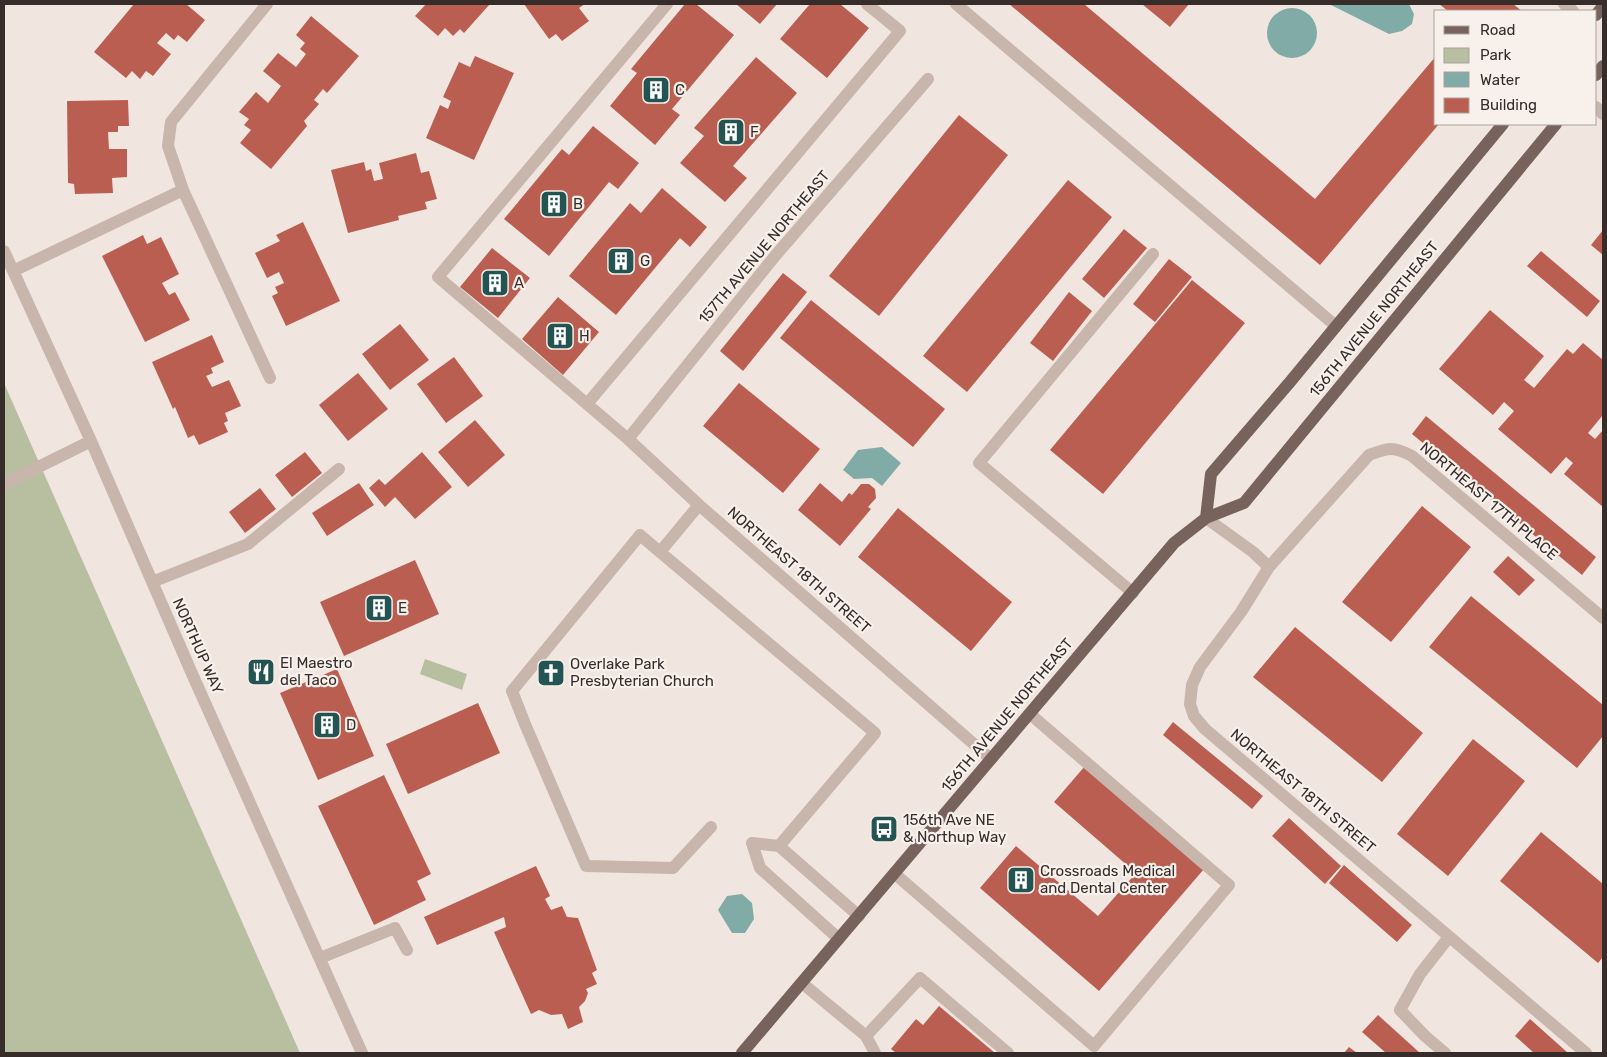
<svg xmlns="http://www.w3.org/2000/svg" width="1607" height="1057" font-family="Rubik,sans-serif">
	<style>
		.green { fill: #b8bea0 }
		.water { fill: #80aba7 }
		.building { fill: #bb5e52 }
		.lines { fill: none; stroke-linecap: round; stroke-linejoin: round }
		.minor { stroke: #c8b5ab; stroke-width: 12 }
		.major { stroke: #77625c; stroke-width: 12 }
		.labels { text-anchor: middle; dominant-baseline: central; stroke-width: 4.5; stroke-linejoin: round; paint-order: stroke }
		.poi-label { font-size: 15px; fill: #362c2a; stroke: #f8f0eb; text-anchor: start }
		.street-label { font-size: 15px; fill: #362c2a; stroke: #f8f0eb }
	</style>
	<rect width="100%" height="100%" fill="#f0e6df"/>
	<path class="green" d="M4 383 300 1053H4Z
		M425 659 467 674 462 690 420 674Z"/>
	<path class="water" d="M1329 4H1409L1414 14 1412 24 1402 31 1389 34Z
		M1267 33a25 25 0 1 1 50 0a25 25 0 1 1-50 0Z
		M882 447 901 463 882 486 872 478 854 479 843 470 858 450Z
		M742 894 752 903 754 919 745 933H732L718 910 727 896Z"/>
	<path class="building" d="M134 4H186L205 20 187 42 178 35 174 40 166 33 157 43 171 54 153 76 146 71 140 79 132 71 126 78 94 52Z
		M426 4H490L464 33 460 29 453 36 445 28 438 36 415 16Z
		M524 4H585L579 8 589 21 562 41 556 34 549 39Z
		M685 4H696L734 35 672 109 680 115 655 145 610 106 637 73 631 69Z
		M736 4H777L760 24Z
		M810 4H840L869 28 827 78 780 39Z
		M1009 4H1084L1315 199 1436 56V124H1439L1320 265Z
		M1142 4H1189L1170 27Z
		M1439 4H1513L1522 11H1448Z
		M311 16 359 56 327 93 323 89 314 100 319 104 304 121 307 126 271 169 240 143 251 130 244 125 249 119 239 112 256 92 268 103 281 86 263 71 278 53 296 67 306 54 300 49 305 43 296 35Z
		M475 56 514 73 474 160 426 138 440 105 448 109 451 101 443 97 459 62 470 67Z
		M756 57 797 93 733 166 747 178 725 202 680 163 704 136 694 128Z
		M128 100 129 126H118V132H108L109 149H127V177L112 178 113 193 75 194 74 184 68 183 67 101Z
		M959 115 1008 155 879 316 829 276Z
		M593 126 639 163 618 189 609 182 549 256 504 219 562 149 569 155Z
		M416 153 421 173 429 171 437 199 425 202 427 209 398 216 399 220 348 233 331 170 364 162 366 171 371 169 374 181 383 179 379 163Z
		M1068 180 1112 217 967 392 923 356Z
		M662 188 707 227 690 247 680 238 616 315 569 276 630 203 641 213Z
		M303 222 340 301 286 326 272 296 278 293 275 287 284 283 279 272 267 278 255 253 280 241 276 235Z
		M1124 229 1147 248 1104 298 1082 279Z
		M1603 230V255L1591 245Z
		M143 235 147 244 161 237 179 274 162 283 169 295 175 292 190 320 145 342 102 256Z
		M492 248 530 278 498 318 460 287Z
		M1541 251 1600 301 1587 317 1527 266Z
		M1169 259 1192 277 1155 322 1133 304Z
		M783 273 807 292 743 371 720 351Z
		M1192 280 1245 323 1103 494 1050 450Z
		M1069 292 1092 311 1053 361 1030 343Z
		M558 297 599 332 563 375 522 339Z
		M811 300 945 409 913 447 780 338Z
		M1490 310 1544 356 1524 380 1534 388 1567 349 1573 354 1583 343 1603 360V415L1588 433 1595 439 1603 430V507L1564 474 1573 463 1566 457 1551 474 1498 429 1514 411 1504 402 1493 415 1439 369Z
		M400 324 429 360 390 390 362 354Z
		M212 335 224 362 211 368 213 373 206 376 212 387 229 380 241 406 225 413 228 421 224 423 228 432 199 445 194 435 188 438 175 407 173 409 152 362Z
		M454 357 483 396 446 423 417 384Z
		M358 373 388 409 348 441 319 405Z
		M739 383 820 449 783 493 703 426Z
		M1426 416 1596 557 1582 575 1412 434Z
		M475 420 505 455 468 487 438 452Z
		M305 452 322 473 292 497 275 475Z
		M422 452 452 487 415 519 395 497 385 507 369 488 379 479 385 485Z
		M359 483 374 505 327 536 312 513Z
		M820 483 842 502 849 493 852 495 861 484H869L875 489 876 498 868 507 871 509 840 546 798 510Z
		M260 488 276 509 245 533 229 512Z
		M1422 506 1471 547 1391 642 1342 602Z
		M898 508 1012 602 971 651 858 557Z
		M1508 556 1535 580 1519 596 1493 572Z
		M415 560 439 614 344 656 320 602Z
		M1471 596 1603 705V736L1577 768 1429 647Z
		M1295 627 1423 733 1382 782 1253 677Z
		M337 669 374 756 318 780 280 693Z
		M478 703 500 753 408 794 386 744Z
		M1173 722 1263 796 1252 809 1163 735Z
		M1473 739 1525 781 1448 876 1397 834Z
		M1085 766 1204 869 1099 991 980 888 1016 846 1098 916 1136 873 1054 802Z
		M384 775 431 874 417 881 426 900 374 925 318 806Z
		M1289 818 1341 866 1325 884 1272 836Z
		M1541 832 1603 884V957L1598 963 1500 881Z
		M1344 865 1412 925 1397 942 1329 883Z
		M536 866 550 896 545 899 551 910 562 906 567 917 578 918 597 970 592 973 597 984 586 989 588 993 585 1001 579 1007 583 1022 568 1029 562 1014 551 1015 539 1010 531 1014 494 932 506 927 504 917 437 945 424 917Z
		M939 1006 995 1053H896L891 1049 916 1019 923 1025Z
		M1378 1015 1420 1053H1386L1362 1032Z
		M1530 1019 1568 1053H1534L1515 1036Z
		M1349 1047 1357 1053H1344Z"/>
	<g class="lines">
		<path class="minor" d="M667 4 438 277 628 439 699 505 991 759
			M956 4 1336 326
			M1564 4 1573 11
			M1596 107 1603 114
			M183 190 270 378
			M4 251 91 441 193 676 362 1053
			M13 271 183 190 168 146 171 122 267 4
			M587 404 900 31 867 4
			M628 439 775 256 928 79
			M4 484 91 441
			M699 505 660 552 640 535 512 691 525 724 586 866 673 868 711 827
			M1206 518 1253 552 1269 567
			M660 552 875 733 779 846 859 916
			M152 582 248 544 339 469
			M1133 593 979 463 1153 254
			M779 846 752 843 760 868 839 939
			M895 874 1094 1046 1229 885 1030 714
			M320 958 395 928 407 950
			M802 983 866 1036 875 1053
			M866 1036 920 978 1008 1053
			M1445 1053 1425 1036 1400 1010 1420 974 1449 937
			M1586 1053 1205 729 1194 716 1190 704 1192 685 1200 667 1241 612 1269 567 1369 455C1389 448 1392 446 1412 456L1603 618"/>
		<path class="major" d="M1596 15 1603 6
			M1596 75 1603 66
			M1206 518 1211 474 1290 382 1503 124
			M742 1053 1174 543 1206 518 1244 503 1556 124"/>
	</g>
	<defs>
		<symbol id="building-square" viewBox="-11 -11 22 22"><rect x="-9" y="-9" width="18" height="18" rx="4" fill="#235451" stroke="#f8f0eb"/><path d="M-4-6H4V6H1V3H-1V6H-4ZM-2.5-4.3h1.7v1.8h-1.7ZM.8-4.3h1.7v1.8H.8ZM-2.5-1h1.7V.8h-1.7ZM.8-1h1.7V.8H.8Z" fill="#fff"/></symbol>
		<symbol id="restaurant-square" viewBox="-11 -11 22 22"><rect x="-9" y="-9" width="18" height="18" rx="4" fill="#235451" stroke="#f8f0eb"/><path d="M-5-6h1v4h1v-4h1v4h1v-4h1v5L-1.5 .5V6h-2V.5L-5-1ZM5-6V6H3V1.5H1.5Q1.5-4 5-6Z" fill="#fff"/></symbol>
		<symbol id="church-square" viewBox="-11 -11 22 22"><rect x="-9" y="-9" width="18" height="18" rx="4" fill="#235451" stroke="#f8f0eb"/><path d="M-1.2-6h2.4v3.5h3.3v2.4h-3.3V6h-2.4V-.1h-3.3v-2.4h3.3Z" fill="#fff"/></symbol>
		<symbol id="bus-square" viewBox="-11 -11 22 22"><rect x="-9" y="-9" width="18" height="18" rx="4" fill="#235451" stroke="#f8f0eb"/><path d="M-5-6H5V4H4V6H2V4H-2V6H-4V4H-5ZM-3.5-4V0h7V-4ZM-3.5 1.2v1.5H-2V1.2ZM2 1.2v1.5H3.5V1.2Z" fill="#fff"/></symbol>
	</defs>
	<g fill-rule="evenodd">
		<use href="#building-square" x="640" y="74" width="32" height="32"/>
		<use href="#building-square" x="715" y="116" width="32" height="32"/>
		<use href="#building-square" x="538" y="188" width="32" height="32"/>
		<use href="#building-square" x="605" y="245" width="32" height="32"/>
		<use href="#building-square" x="479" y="267" width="32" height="32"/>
		<use href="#building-square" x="544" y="320" width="32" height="32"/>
		<use href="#building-square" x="363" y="592" width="32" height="32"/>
		<use href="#restaurant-square" x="245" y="656" width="32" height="32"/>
		<use href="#church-square" x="535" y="657" width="32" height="32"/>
		<use href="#building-square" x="311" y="709" width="32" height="32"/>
		<use href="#bus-square" x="868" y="813" width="32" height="32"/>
		<use href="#building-square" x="1005" y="864" width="32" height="32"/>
	</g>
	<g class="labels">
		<g class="poi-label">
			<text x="675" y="90">C</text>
			<text x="750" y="132">F</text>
			<text x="573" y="204">B</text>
			<text x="640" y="261">G</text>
			<text x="514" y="283">A</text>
			<text x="579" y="336">H</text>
			<text x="398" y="608">E</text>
			<text x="280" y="663">El Maestro<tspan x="280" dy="17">del Taco</tspan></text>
			<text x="570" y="664">Overlake Park<tspan x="570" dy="17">Presbyterian Church</tspan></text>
			<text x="346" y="725">D</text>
			<text x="903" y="820">156th Ave NE<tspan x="903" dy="17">&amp; Northup Way</tspan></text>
			<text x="1040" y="871">Crossroads Medical<tspan x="1040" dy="17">and Dental Center</tspan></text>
		</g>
		<g class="street-label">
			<text transform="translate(764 247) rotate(-50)">157TH AVENUE NORTHEAST</text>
			<text transform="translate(1374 319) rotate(-51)">156TH AVENUE NORTHEAST</text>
			<text transform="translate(1489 501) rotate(40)">NORTHEAST 17TH PLACE</text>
			<text transform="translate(799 570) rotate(41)">NORTHEAST 18TH STREET</text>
			<text transform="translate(198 646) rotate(66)">NORTHUP WAY</text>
			<text transform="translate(1007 715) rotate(-50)">156TH AVENUE NORTHEAST</text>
			<text transform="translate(1303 791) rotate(40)">NORTHEAST 18TH STREET</text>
		</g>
	</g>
	<rect width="1607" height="1057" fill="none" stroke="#362c2a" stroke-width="10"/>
	<rect x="1434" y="10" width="162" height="115" fill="#f8f0eb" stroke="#aaa29e"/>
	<rect x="1444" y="26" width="25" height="8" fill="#77625c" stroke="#aaa29e"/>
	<text x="1480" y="35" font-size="15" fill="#362c2a">Road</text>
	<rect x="1444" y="48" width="25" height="15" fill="#b8bea0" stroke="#aaa29e"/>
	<text x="1480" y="60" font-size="15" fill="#362c2a">Park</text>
	<rect x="1444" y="72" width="25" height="15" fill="#80aba7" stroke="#aaa29e"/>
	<text x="1480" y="85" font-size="15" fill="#362c2a">Water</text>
	<rect x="1444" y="98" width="25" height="15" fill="#bb5e52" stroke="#aaa29e"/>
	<text x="1480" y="110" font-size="15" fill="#362c2a">Building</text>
</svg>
